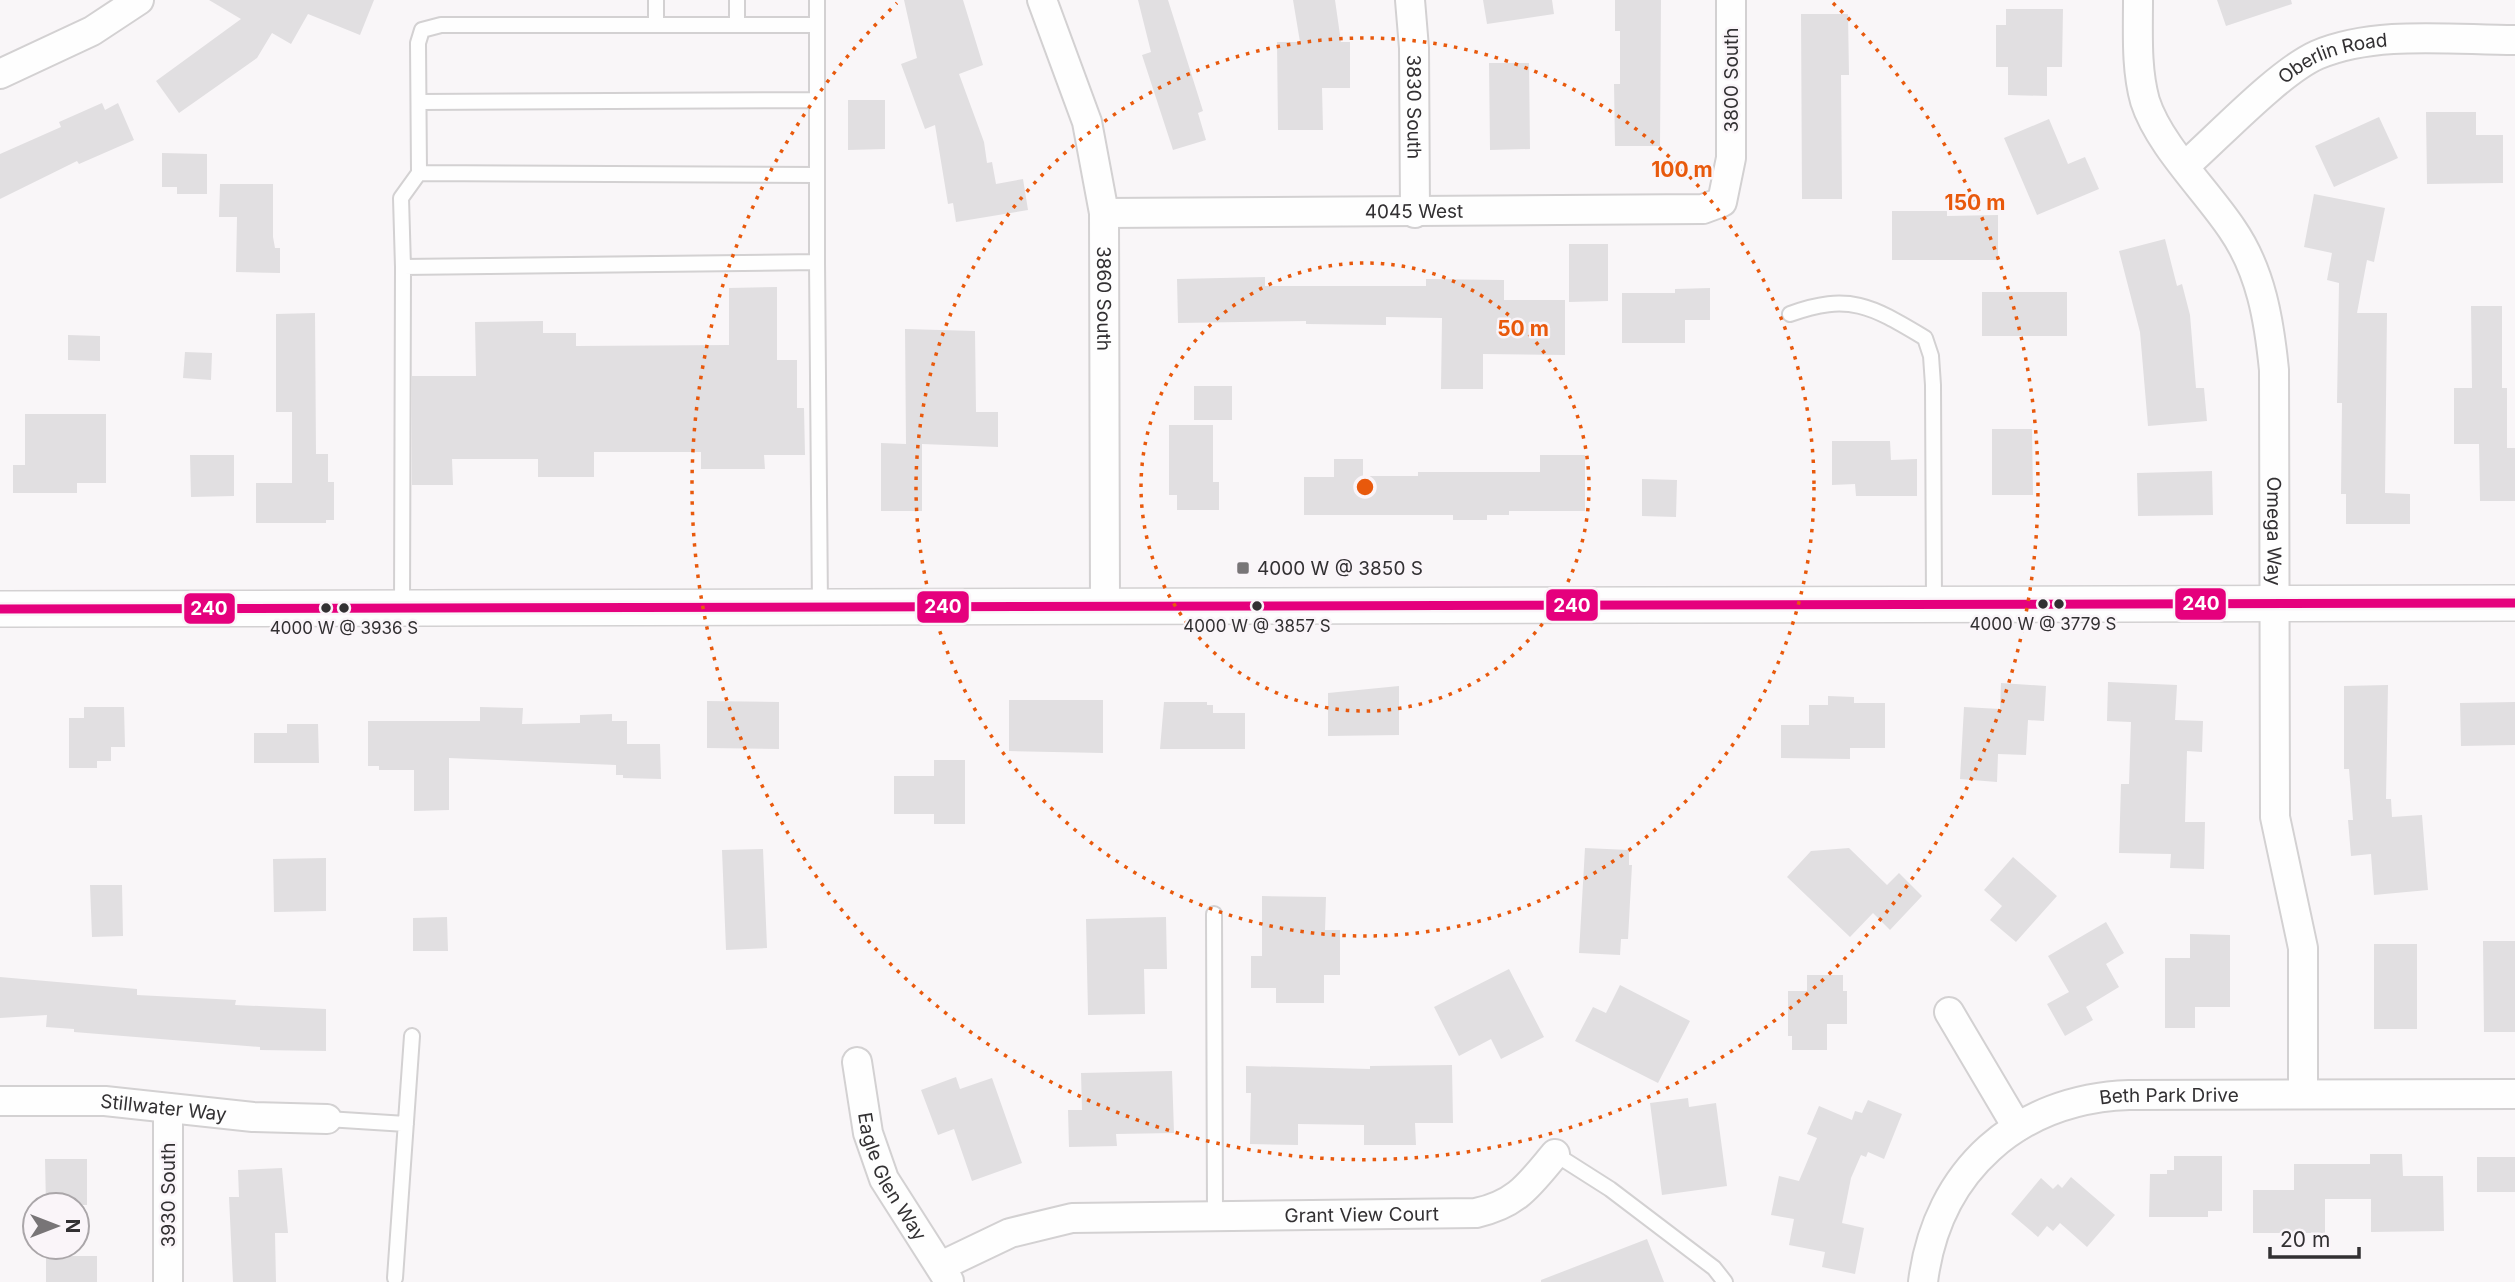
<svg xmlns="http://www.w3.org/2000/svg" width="2515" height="1282" font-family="Inter,sans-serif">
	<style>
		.building { fill: #e1dfe1 }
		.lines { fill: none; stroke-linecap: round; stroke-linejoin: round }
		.service-casing { stroke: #d3d1d2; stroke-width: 18 }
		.minor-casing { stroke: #d3d1d2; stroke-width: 32 }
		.tertiary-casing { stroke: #d3d1d2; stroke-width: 38 }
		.service { stroke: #fefefe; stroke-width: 14 }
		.minor { stroke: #fefefe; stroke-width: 28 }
		.tertiary { stroke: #fefefe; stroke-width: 35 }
		.bus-1-casing { stroke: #faf5f9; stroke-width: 14 }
		.bus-1 { stroke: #e5007d; stroke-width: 9 }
		.ring { fill: none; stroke: #e8590c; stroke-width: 3.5; stroke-dasharray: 3.5 7 }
		.poi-dot { fill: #787577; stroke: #faf5f9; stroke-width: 2.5 }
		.bus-dot { fill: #323032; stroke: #faf5f9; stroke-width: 2.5 }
		.labels { text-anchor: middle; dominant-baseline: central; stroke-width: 5; stroke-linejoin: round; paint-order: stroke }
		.bus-label { font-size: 17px; fill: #323032; stroke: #faf5f9 }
		.street-label { font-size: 19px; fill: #323032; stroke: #faf5f9 }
		.poi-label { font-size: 19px; fill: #323032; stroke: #faf5f9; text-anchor: start }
		.centre { fill: #e8590c; stroke: #faf5f9; stroke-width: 3.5 }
		.ring-label { font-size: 21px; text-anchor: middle; font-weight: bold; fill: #e8590c; stroke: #faf5f9; stroke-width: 5; stroke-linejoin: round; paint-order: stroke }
		.line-badge { stroke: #faf5f9; stroke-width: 2.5 }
		.badge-label { font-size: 19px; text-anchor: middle; font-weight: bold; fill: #fff }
	</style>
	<rect width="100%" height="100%" fill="#f9f6f8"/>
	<path class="building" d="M209 0H374L360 35 308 14 291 44 272 33 257 58 179 113 156 81 241 19Z
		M904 0H963L983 65 959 74 984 142 987 163 992 162 996 184 1023 179 1028 210 956 222 953 203 948 204 935 125 925 129 901 64 917 58Z
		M1138 0H1168L1203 111 1198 113 1206 140 1173 150 1142 55 1151 52Z
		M1293 0H1335L1341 42H1350V88H1322L1323 130H1278L1277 42H1300Z
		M1483 0H1552L1554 14 1487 24Z
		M1615 0H1661L1660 146H1615L1614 84H1620V31H1615Z
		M2217 0H2291L2292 4 2226 26Z
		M2006 9H2063L2062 67H2047V96L2008 95V67H1996V25H2006Z
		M1801 14H1848L1849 75H1841L1842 199H1802Z
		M1489 63H1529L1530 149 1490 150Z
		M848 100H885V149L848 150Z
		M102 103 105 110 118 103 134 140 79 164 77 161 0 199V154L61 127 59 122Z
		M2426 112H2476V135H2503V183L2427 184Z
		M2379 117 2398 158 2334 187 2315 146Z
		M2049 119 2068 164 2085 157 2099 189 2037 215 2004 138Z
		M162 153 207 154V194H177V187H162Z
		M220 184H273V237L275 248H280V273L236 272 237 217H219Z
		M2314 194 2385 208 2374 262 2367 260 2357 313H2387L2385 493 2410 494V524H2346V494H2341L2342 403H2337L2339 283 2327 280 2332 253 2304 247Z
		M1892 211H1947V216L1998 215V260H1892Z
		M2165 239 2177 286 2182 284 2190 315 2196 388H2204L2207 421 2148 426 2140 332 2119 251Z
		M1569 244H1608V301L1569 302Z
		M1265 277V286H1426V279L1504 280V300H1565V355L1483 354V389H1441L1442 318 1386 317V325L1306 324V321L1178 323 1177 279Z
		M777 287V360H797V408H804L805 455H764L765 469H701V452H594V477H538V459H452L453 485H412V376H476L475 322 543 321V333H576V346L729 345V288Z
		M1710 288V320H1685V343H1622V293H1675V289Z
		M1982 292H2067V336H1982Z
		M2471 306H2502V388H2507V448H2515V501H2480L2479 444H2454V388H2472Z
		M315 313 316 454H328V482H334V520H326V523H256V483H292V412H276V314Z
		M905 329 975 331 976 412H998V447L922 444V511H881V443L906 444Z
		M68 335 100 336V361L68 360Z
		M185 352 212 353 211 380 183 378Z
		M1194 386H1232V420H1194Z
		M25 414H106V483H77V493H13V465H25Z
		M1169 425H1213V482H1219V510H1177V495H1169Z
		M1992 429H2032L2033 495H1992Z
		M1832 441H1890L1891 460 1917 459V496H1856L1855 484 1832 485Z
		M190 455H234V496L191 497Z
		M1540 455H1585V511H1509V515H1487V520H1453V515H1304V477H1334V459H1363V476H1418V472H1540Z
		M2212 471 2213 515 2138 516 2137 473Z
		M1642 479 1677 480 1676 517 1642 516Z
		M2108 682 2177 685 2175 720 2203 721 2202 752 2187 751 2185 822H2205L2204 869 2170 868 2171 854 2119 853 2121 784H2129L2131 722 2107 721Z
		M2001 683 2046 686 2044 721 2028 720 2026 755 1998 754 1997 782 1960 779 1964 707 2000 709Z
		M2388 685 2386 799H2391L2392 817 2422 815 2428 890 2374 895 2371 854 2351 856 2348 820H2353L2349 769H2344V686Z
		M1399 686V735L1328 736V693Z
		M1828 696 1854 697V703H1885V748H1850V759L1781 758V725H1809V705H1828Z
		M1009 700H1103V753L1009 751Z
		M707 701 779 702V749L707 748Z
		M1164 702H1207V705H1213V713H1245V749H1160Z
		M2515 702V745L2461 746 2460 703Z
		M84 707H124L125 747H111V761H97V768H69V718H84Z
		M480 707 523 708 522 724 580 723V715L612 714V721H627V744H660L661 779 623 778V775H616V765L449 758V810L414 811V770H379V766H368V721H480Z
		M287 724H318L319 763H254V733H287Z
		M934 760H965V824H934V814H894V776H934Z
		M1585 848 1629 850V865H1632L1628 939H1621L1620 955 1579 953Z
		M1849 848 1887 885 1899 873 1922 896 1890 930 1873 913 1850 937 1787 877 1811 851Z
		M763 849 767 948 726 950 722 850Z
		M2013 857 2057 896 2016 942 1990 920 2002 906 1984 890Z
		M326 858V911L274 912 273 859Z
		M90 885H122L123 936 92 937Z
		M1262 896 1326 897 1325 930H1340V975H1324V1003H1276V988H1251V956H1262Z
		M447 917 448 951H413V918Z
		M1166 917 1167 969H1144L1145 1014 1088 1015 1086 919Z
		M2106 922 2124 953 2106 964 2119 987 2086 1007 2093 1020 2065 1036 2047 1004 2069 992 2048 956Z
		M2190 934 2230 935V1007H2195V1028H2165V958H2190Z
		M2483 941H2515V1032H2484Z
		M2374 944H2417V1029H2374Z
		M1509 969 1544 1037 1501 1059 1491 1039 1459 1056 1434 1007Z
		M1807 975H1843V991H1847V1024H1827V1050H1792V1036H1788V991H1807Z
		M0 977 137 989V995L236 1000 235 1005 326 1009V1051L260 1050V1047L74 1032V1029L46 1027 47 1015 0 1018Z
		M1620 985 1690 1021 1658 1083 1575 1041 1593 1007 1606 1013Z
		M1452 1065 1453 1123H1415L1416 1145H1364V1125L1298 1124V1145L1250 1144 1251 1093H1246V1066L1370 1069V1066Z
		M1172 1071 1174 1133 1116 1134 1117 1146 1069 1147 1068 1110H1082L1081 1073Z
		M956 1077 960 1089 992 1078 1022 1163 972 1181 954 1129 938 1135 921 1090Z
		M1688 1098 1689 1107 1716 1103 1727 1186 1662 1195 1650 1103Z
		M1868 1100 1902 1114 1884 1159 1868 1152 1866 1157 1861 1155 1851 1178 1842 1223 1864 1228 1855 1274 1822 1267 1825 1252 1789 1245 1794 1219 1771 1215 1779 1176 1799 1181 1817 1138 1807 1134 1819 1106 1852 1120 1855 1111 1862 1113Z
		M2370 1154H2402L2403 1176H2443L2444 1231 2371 1232V1199H2325V1233H2253V1190H2294V1164H2370Z
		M2174 1156H2222V1211H2208V1217H2149L2150 1174H2167V1170H2174Z
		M2477 1157H2515V1192H2477Z
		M45 1159H87V1205H46Z
		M282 1168 288 1233H275L276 1282H233L229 1197H239L238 1170Z
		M2071 1177 2115 1215 2087 1247 2060 1223 2053 1231 2047 1226 2038 1237 2011 1214 2041 1178 2053 1189 2058 1184 2062 1188Z
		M1647 1239 1664 1282H1541V1280Z
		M46 1256H97V1282H46Z"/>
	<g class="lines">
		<defs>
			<path id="service" d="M817 0V262
				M656 25V0
				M737 25V0
				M419 102 817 100
				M419 173 817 175
				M403 267 401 198 419 173 418 43 422 30 441 25H817
				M1790 314C1850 292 1873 307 1925 338L1931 356 1933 385 1934 603
				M402 608 403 267 817 262 820 606
				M1214 914 1215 1215
				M327 1119 406 1124
				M1555 1154 1610 1189 1714 1268 1725 1282
				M395 1278 412 1036"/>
			<g id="minor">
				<path id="s1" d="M1042 0 1087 122 1104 213 1105 607"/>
				<path id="s2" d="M1410 0 1414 48 1415 213"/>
				<path id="s3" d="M2138 0C2138 33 2136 69 2145 101 2159 145 2206 190 2232 229 2261 271 2269 320 2274 370L2275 817 2303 948V1094"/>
				<path d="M0 74 92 31 139 0"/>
				<path id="s4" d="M2185 166C2219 136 2279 72 2317 55 2376 30 2453 40 2515 40"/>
				<path id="s5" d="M1104 213 1703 209 1722 202 1731 158V0"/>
				<path d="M1949 1012 2017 1127"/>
				<path id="s6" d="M857 1062 868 1133 884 1179 949 1281"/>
				<path id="s7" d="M0 1101H105L253 1117 327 1119"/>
				<path d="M168 1108V1282"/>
				<path id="s8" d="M941 1266 1010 1233 1072 1218 1476 1213C1517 1204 1529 1185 1555 1154"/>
				<path id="s9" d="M1923 1282C1937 1170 2018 1099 2129 1095L2515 1094"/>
			</g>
			<path id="tertiary" d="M0 609 2515 603"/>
		</defs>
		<use href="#service" class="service-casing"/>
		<use href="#minor" class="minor-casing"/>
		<use href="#tertiary" class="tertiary-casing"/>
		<use href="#service" class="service"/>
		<use href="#minor" class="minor"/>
		<use href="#tertiary" class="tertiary"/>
		<defs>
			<path id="bus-1" d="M0 609 2515 603"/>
		</defs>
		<use href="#bus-1" class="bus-1-casing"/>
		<use href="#bus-1" class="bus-1"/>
	</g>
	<g class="ring">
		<circle cx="1365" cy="487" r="224"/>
		<circle cx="1365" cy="487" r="449"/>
		<path d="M1833 3A673 673 0 1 1 897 3"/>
	</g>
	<rect class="poi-dot" x="1236" y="561" width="14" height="14" rx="3.5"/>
	<g class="bus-dot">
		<circle cx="2043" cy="604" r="6"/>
		<circle cx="2059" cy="604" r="6"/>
		<circle cx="1257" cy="606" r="6"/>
		<circle cx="326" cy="608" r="6"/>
		<circle cx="344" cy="608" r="6"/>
	</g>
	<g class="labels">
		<g class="bus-label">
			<text x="2043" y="624">4000 W @ 3779 S</text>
			<text x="1257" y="626">4000 W @ 3857 S</text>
			<text x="344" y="628">4000 W @ 3936 S</text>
		</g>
		<g class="street-label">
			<text stroke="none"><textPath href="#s4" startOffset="187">Oberlin Road</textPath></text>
			<text transform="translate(1731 80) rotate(-90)">3800 South</text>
			<text stroke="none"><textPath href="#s2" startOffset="107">3830 South</textPath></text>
			<text stroke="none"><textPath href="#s5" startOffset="310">4045 West</textPath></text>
			<text stroke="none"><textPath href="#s1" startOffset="308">3860 South</textPath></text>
			<text stroke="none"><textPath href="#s3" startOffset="567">Omega Way</textPath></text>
			<text stroke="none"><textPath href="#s9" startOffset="345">Beth Park Drive</textPath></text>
			<text stroke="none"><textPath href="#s7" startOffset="164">Stillwater Way</textPath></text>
			<text stroke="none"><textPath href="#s6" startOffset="121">Eagle Glen Way</textPath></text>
			<text transform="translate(168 1195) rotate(-90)">3930 South</text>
			<text stroke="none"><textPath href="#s8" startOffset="430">Grant View Court</textPath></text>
		</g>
		<g class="poi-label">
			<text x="1257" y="568">4000 W @ 3850 S</text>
		</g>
	</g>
	<circle cx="1365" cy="487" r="10" class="centre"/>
	<g class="ring-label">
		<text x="1682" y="177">100 m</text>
		<text x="1975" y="210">150 m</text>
		<text x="1523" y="336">50 m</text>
	</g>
	<g class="line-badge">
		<rect x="2174" y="587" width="53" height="34" rx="7" fill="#e5007d"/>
		<rect x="1545" y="588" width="54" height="34" rx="7" fill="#e5007d"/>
		<rect x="916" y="590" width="54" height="34" rx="7" fill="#e5007d"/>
		<rect x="183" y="592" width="53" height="33" rx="7" fill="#e5007d"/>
	</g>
	<g class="badge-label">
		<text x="2201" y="610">240</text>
		<text x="1572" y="612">240</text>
		<text x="943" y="613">240</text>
		<text x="209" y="615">240</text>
	</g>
	<g transform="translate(56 1226) rotate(90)"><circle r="33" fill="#faf5f9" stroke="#aaa6a9" stroke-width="2"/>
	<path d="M0-5L12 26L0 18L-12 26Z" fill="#787577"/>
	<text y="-10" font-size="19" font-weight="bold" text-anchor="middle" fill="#323032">N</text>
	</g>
	<path d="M2270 1247v10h89v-10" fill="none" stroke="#323032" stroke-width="3.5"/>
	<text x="2280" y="1247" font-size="21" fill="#323032" stroke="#faf5f9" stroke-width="5" paint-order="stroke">20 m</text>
</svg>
